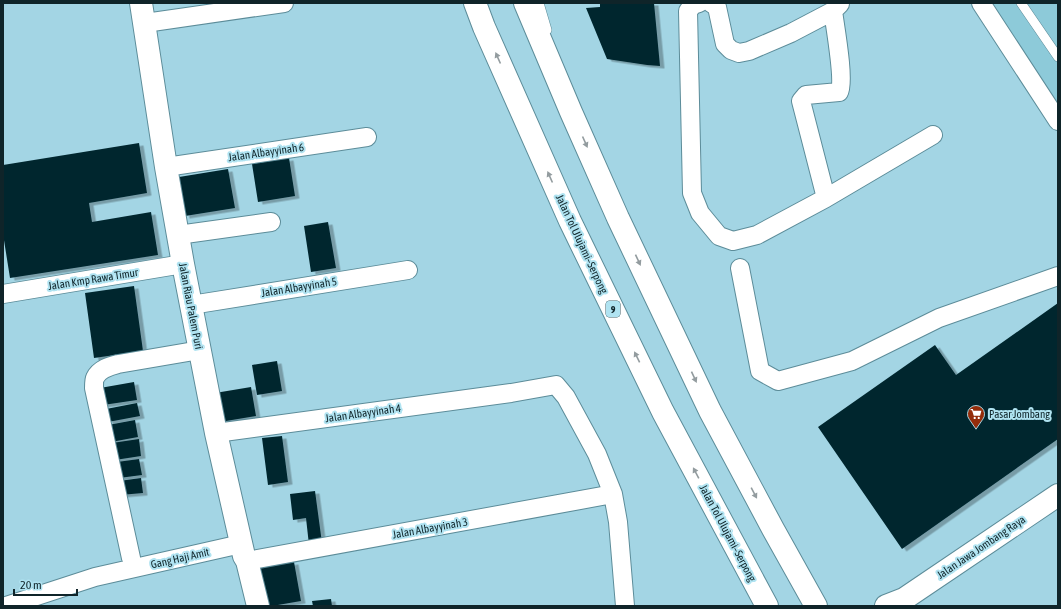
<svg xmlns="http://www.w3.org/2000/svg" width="1061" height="609" font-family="'Asap Condensed',sans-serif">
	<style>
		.built { fill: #8dcad9 }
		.building { fill: #00272f; filter: url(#shadow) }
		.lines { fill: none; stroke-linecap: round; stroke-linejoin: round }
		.lane-casing { stroke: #5c8c99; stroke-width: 10 }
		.street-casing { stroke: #5c8c99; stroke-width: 20 }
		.secondary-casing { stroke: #5c8c99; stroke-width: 24 }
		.highway-casing { stroke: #5c8c99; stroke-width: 24 }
		.lane { stroke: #fff; stroke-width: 9 }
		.street { stroke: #fff; stroke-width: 18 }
		.secondary { stroke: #fff; stroke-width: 22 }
		.highway { stroke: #fff; stroke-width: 22 }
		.oneway { fill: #939c9f }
		.labels { text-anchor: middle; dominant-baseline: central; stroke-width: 4; stroke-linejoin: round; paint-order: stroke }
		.shield { fill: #b0e3f1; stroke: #3f5d65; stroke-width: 1 }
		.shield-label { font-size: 10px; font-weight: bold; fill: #0f2429 }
		.street-label { font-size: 11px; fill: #0f2429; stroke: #b0e3f1 }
		.poi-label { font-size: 11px; fill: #0f2429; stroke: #b0e3f1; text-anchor: start }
	</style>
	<defs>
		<filter id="shadow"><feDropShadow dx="4.5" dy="2.5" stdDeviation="0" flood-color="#0004"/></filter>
	</defs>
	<rect width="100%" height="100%" fill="#a3d5e4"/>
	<path class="built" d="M985 3H1058V113Z"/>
	<path class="building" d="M600 3H654L660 66 647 65 607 59 586 8 600 7Z
		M139 143 147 193 89 203 92 222 151 212 158 255 10 278 3 234V165Z
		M289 158 295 196 258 202 252 164Z
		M228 169 235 208 185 216 179 177Z
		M328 222 336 268 311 272 304 226Z
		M134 286 143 351 94 358 85 293Z
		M1058 303V439L902 549 818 427 935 345 956 375Z
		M277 361 282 391 257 395 252 365Z
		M134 382 137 400 103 405 100 388Z
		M251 387 256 416 220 422 215 393Z
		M137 403 140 416 108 422 106 409Z
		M135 420 138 437 111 442 108 425Z
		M282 436 288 482 268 485 262 438Z
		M139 439 141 456 115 460 112 443Z
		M139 459 142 475 119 478 117 462Z
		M141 478 143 493 120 495 119 481Z
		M315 491 322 543 309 545 306 518 293 520 290 494Z
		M294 562 301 601 272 606H265L259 567Z
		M331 599 332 606H313L312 601Z"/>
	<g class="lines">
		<defs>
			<path id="lane" d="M539 3 547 30
				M1021 3 1058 57"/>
			<path id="street" d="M699 3 693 5 688 11 692 193 700 213 719 236 733 241 757 235 826 198 933 135
				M711 3 717 7 725 44 731 50 739 53 749 51 791 33 833 11 840 4
				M981 3 1058 121
				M145 23 284 3
				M166 167 367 137
				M826 198 801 101 806 95 839 92C845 82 835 26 833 11
				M178 235 271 222
				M740 268 760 371 778 381 852 361 939 318 1058 276
				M3 294 183 264
				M191 305 408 270
				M216 433 511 393 556 385 566 397 597 454 613 494 618 522 625 606
				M131 558 94 388C94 385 94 380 95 378 99 369 110 366 118 364L200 350
				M247 561 613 494
				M6 606 95 577 241 544"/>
			<path id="secondary" d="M141 3 166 167 183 264 216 433 244 556 247 561 258 606
				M886 606 904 599 1058 495"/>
			<path id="highway" d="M475 3 484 27 570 221 663 412 767 606
				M525 3 571 112 618 218 710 411 773 529 816 606"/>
		</defs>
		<use href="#lane" class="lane-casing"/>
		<use href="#street" class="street-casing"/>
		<use href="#secondary" class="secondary-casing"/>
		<use href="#highway" class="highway-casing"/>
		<use href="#lane" class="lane"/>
		<use href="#street" class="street"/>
		<use href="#secondary" class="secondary"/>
		<use href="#highway" class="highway"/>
	</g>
	<defs><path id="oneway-solid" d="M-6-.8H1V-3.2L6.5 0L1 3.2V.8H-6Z"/></defs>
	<g class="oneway">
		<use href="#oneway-solid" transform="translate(498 58) rotate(-114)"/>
		<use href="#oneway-solid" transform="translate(585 142) rotate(66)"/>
		<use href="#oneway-solid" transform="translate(550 177) rotate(-114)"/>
		<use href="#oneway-solid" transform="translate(638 260) rotate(65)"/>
		<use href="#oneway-solid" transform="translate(637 357) rotate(-116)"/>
		<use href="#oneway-solid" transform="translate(694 377) rotate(65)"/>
		<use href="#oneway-solid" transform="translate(696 473) rotate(-118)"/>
		<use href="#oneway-solid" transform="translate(754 493) rotate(62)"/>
	</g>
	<defs>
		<symbol id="supermarket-pin" viewBox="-11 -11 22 30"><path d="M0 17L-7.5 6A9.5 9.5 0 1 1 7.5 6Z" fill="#942d0b" stroke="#b0e3f1"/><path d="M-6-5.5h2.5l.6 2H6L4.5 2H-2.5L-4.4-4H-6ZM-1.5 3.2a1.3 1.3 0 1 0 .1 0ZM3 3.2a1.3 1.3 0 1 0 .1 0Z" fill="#fff"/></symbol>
	</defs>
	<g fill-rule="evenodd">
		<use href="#supermarket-pin" x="966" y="404" width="20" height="27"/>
	</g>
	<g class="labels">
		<rect class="shield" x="606" y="301" width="14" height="16" rx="3"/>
		<g class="shield-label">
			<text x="613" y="309">9</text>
		</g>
		<g class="street-label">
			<text transform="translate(266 152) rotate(-8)">Jalan Albayyinah 6</text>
			<text transform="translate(582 244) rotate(65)">Jalan Tol Ulujami–Serpong</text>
			<text transform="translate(93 279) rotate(-9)">Jalan Kmp Rawa Timur</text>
			<text transform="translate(299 287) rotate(-9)">Jalan Albayyinah 5</text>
			<text transform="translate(191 306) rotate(79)">Jalan Riau Palem Puri</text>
			<text transform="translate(363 413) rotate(-8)">Jalan Albayyinah 4</text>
			<text transform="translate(430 528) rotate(-10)">Jalan Albayyinah 3</text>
			<text transform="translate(728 533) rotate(62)">Jalan Tol Ulujami–Serpong</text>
			<text transform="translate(981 547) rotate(-34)">Jalan Jawa Jombang Raya</text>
			<text transform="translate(180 558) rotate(-13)">Gang Haji Amit</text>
		</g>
		<g class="poi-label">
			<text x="989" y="414">Pasar Jombang</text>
		</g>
	</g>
	<rect width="1061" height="609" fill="none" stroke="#0f2429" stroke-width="8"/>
	<path d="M14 589v6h63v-6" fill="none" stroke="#0f2429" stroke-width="2"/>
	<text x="20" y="589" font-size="12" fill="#0f2429" stroke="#b0e3f1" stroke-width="3" paint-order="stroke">20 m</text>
</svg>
